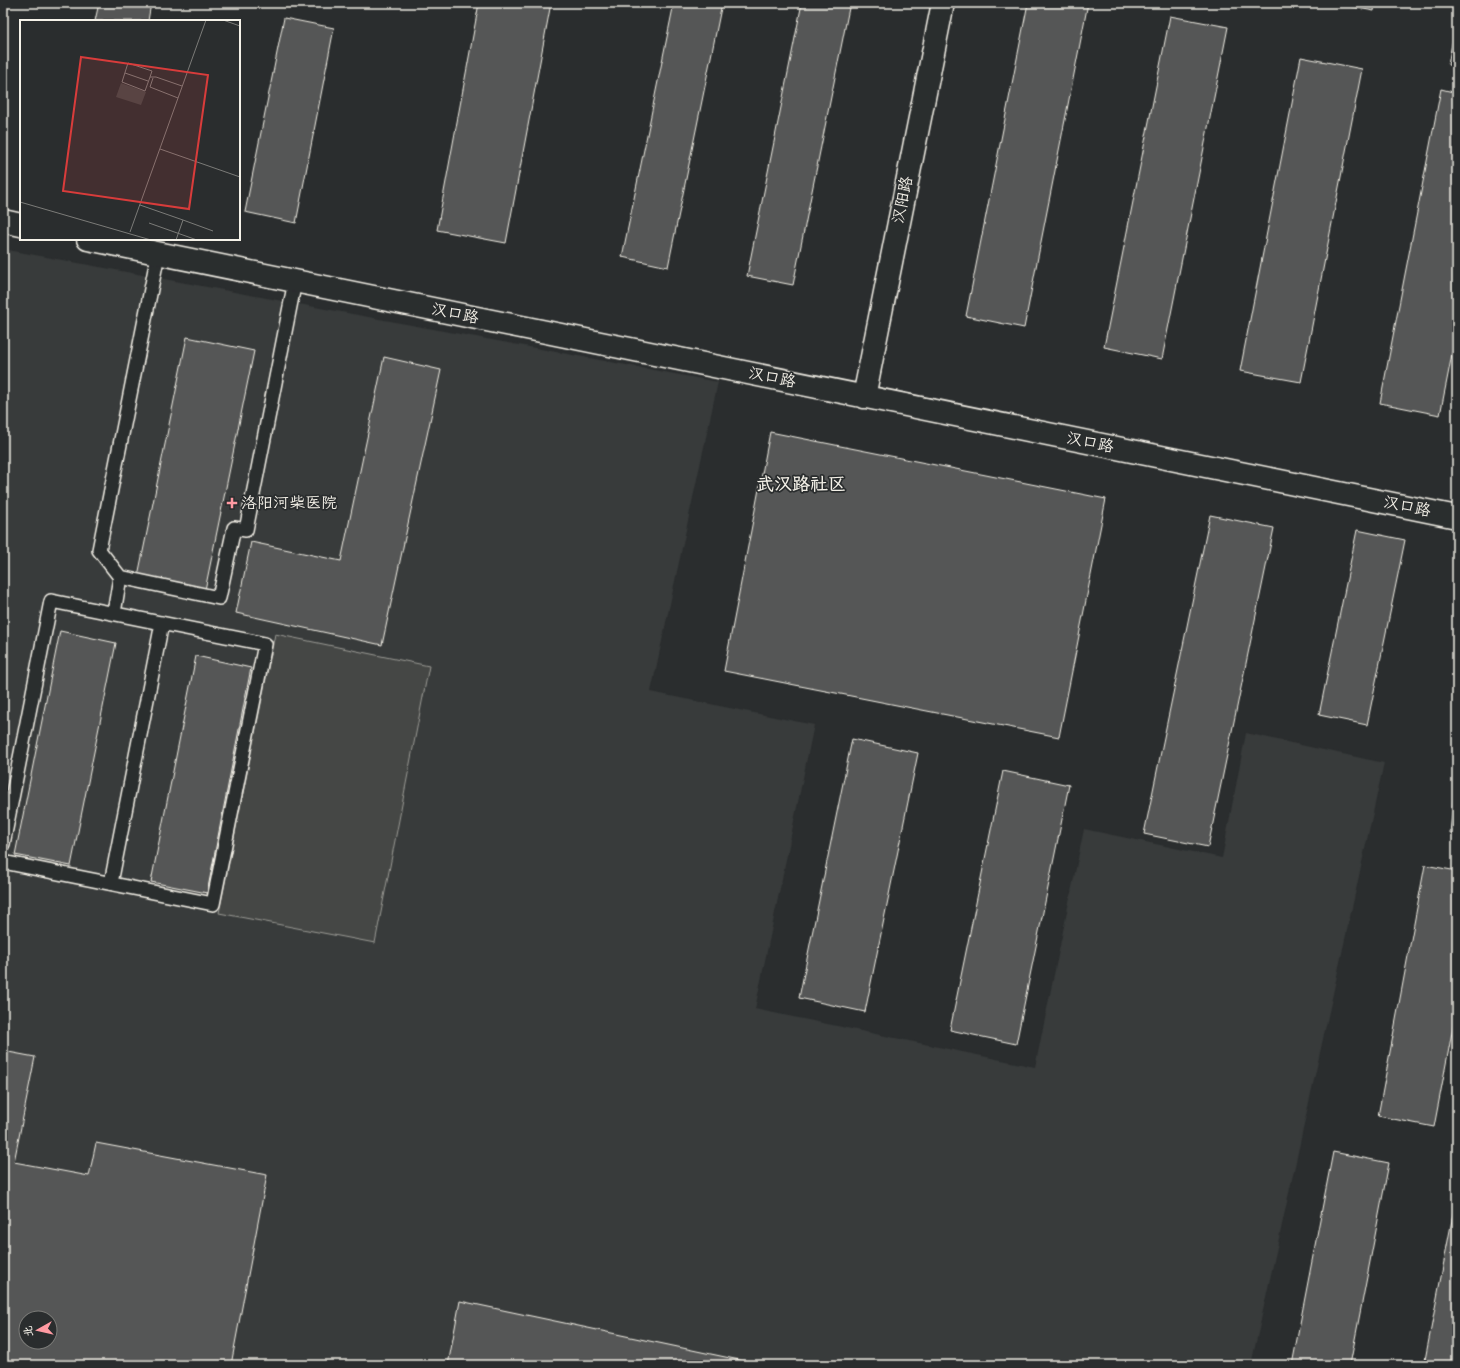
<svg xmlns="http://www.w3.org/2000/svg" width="1460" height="1368" font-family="Mynerve,'LXGW WenKai TC',sans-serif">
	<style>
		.built { fill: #373a3a; fill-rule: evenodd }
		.green { fill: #444645; stroke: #9c9c96 }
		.building { fill: #555756; stroke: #f4f1e8; fill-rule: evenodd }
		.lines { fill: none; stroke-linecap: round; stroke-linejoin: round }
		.service-casing { stroke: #f4f1e8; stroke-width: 16 }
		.minor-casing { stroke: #f4f1e8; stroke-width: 25 }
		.service { stroke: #2a2d2e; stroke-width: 13 }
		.minor { stroke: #2a2d2e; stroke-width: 22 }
		.poi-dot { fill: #ff9aa2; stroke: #2a2d2e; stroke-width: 1.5 }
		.labels { text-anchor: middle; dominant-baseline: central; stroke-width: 3.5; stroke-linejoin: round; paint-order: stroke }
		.street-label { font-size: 16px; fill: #f4f1e8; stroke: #2a2d2e }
		.poi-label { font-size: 16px; fill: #f4f1e8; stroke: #2a2d2e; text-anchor: start }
		.quarter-label { font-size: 18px; font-weight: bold; fill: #f4f1e8; stroke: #2a2d2e }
		.inset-road { fill: none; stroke: #7b7b78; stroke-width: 1 }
		.view { fill: #d93c3b; fill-opacity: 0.15; stroke: #d93c3b; stroke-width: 2 }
		.inset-edge { fill: none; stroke: #f4f1e8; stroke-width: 2 }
	</style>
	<rect width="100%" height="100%" fill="#2a2d2e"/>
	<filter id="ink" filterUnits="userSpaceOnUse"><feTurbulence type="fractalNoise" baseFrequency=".025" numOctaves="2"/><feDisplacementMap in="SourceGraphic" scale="8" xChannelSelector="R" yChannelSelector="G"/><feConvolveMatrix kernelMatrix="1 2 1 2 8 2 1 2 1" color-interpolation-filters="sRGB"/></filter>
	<g filter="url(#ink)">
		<path class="built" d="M3 249 718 382 651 692 814 725 755 1009 1035 1067 1084 829 1222 858 1246 733 1384 763 1251 1365H3ZM26 1318H50V1342H26Z"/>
		<path class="green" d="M275 634 429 666 375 943 219 913Z"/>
		<path class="building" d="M99 3H151L148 21H95Z
			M479 3H551L506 243 437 230Z
			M674 3H722L668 267 622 257Z
			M802 3H850L793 285 747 276Z
			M1028 3H1088L1024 328 966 316Z
			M1332 3H1375L1374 11Z
			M1170 16 1228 27 1162 359 1104 347Z
			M1457 17V67L1448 65Z
			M284 18 334 28 296 223 245 212Z
			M1301 57 1362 69 1301 382 1240 371Z
			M1441 89 1457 93V329L1440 415 1380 403Z
			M187 337 254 351 205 590 138 576Z
			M384 357 441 370 382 645 236 613 251 542 341 561Z
			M770 432 1106 499 1059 737 724 671Z
			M1210 515 1274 528 1208 847 1144 834Z
			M1357 530 1405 540 1367 725 1319 715Z
			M60 631 116 643 71 866 15 855Z
			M196 656 251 668 207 893 151 882Z
			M852 739 918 753 865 1012 799 998Z
			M1457 767V833H1450Z
			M1003 771 1069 785 1016 1044 950 1030Z
			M1425 865 1457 871V1006L1434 1127 1378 1116Z
			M3 1051 35 1057 14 1162 89 1176 96 1143 267 1175 231 1365H3ZM26 1318H50V1342H26Z
			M1333 1152 1389 1163 1350 1365H1292Z
			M1457 1194V1365H1424Z
			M460 1301 763 1365H448Z"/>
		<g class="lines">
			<defs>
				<path id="service" d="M120 577 219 598 234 528 246 530 295 281
					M114 613 120 577 99 550 158 254
					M3 844 51 601 265 644 213 904 3 862
					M111 883 162 623"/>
				<path id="minor" d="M3 221 21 225
					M88 239 1457 517
					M864 397 943 3"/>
			</defs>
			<use href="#service" class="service-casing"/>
			<use href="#minor" class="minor-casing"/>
			<use href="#service" class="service"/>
			<use href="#minor" class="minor"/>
		</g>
	</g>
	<path class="poi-dot" d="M230 497h4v4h4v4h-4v4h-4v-4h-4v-4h4z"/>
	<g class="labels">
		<g class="street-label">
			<text transform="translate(903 200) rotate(-79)">汉阳路</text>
			<text transform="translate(455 314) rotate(11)">汉口路</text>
			<text transform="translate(772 378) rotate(11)">汉口路</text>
			<text transform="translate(1090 443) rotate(11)">汉口路</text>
			<text transform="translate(1407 507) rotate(11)">汉口路</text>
		</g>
		<g class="poi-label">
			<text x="241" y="503">洛阳河柴医院</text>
		</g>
		<g class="quarter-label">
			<text x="801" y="485">武汉路社区</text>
		</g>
	</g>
	<g transform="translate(20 20)">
		<rect width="220" height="220" fill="#2a2d2e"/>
		<path d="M101 63 126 72 121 85 96 77Z" fill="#444645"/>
		<path class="inset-road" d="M203 0 220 6M105 53 128 61M130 57 132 51 108 43 102 62 125 71 130 57H136L162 66M133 58 130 67 158 78M140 129 220 157M0 182 131 220M120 185 163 200 156 220M163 200 193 211M129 203 177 220M110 212 186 0"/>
		<path class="view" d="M61 37 188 55 169 189 43 171Z"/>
		<rect width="220" height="220" class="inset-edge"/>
	</g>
	<rect width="1460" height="1368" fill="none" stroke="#2a2d2e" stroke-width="16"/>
	<rect x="8" y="8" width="1444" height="1352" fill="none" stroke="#f4f1e8" stroke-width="1.5" filter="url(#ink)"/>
	<g transform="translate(38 1330) rotate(262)"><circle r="19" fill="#2a2d2e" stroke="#7b7b78"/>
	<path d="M0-3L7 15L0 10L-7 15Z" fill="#ff9aa2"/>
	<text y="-6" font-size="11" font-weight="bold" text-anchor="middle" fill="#f4f1e8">北</text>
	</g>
</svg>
